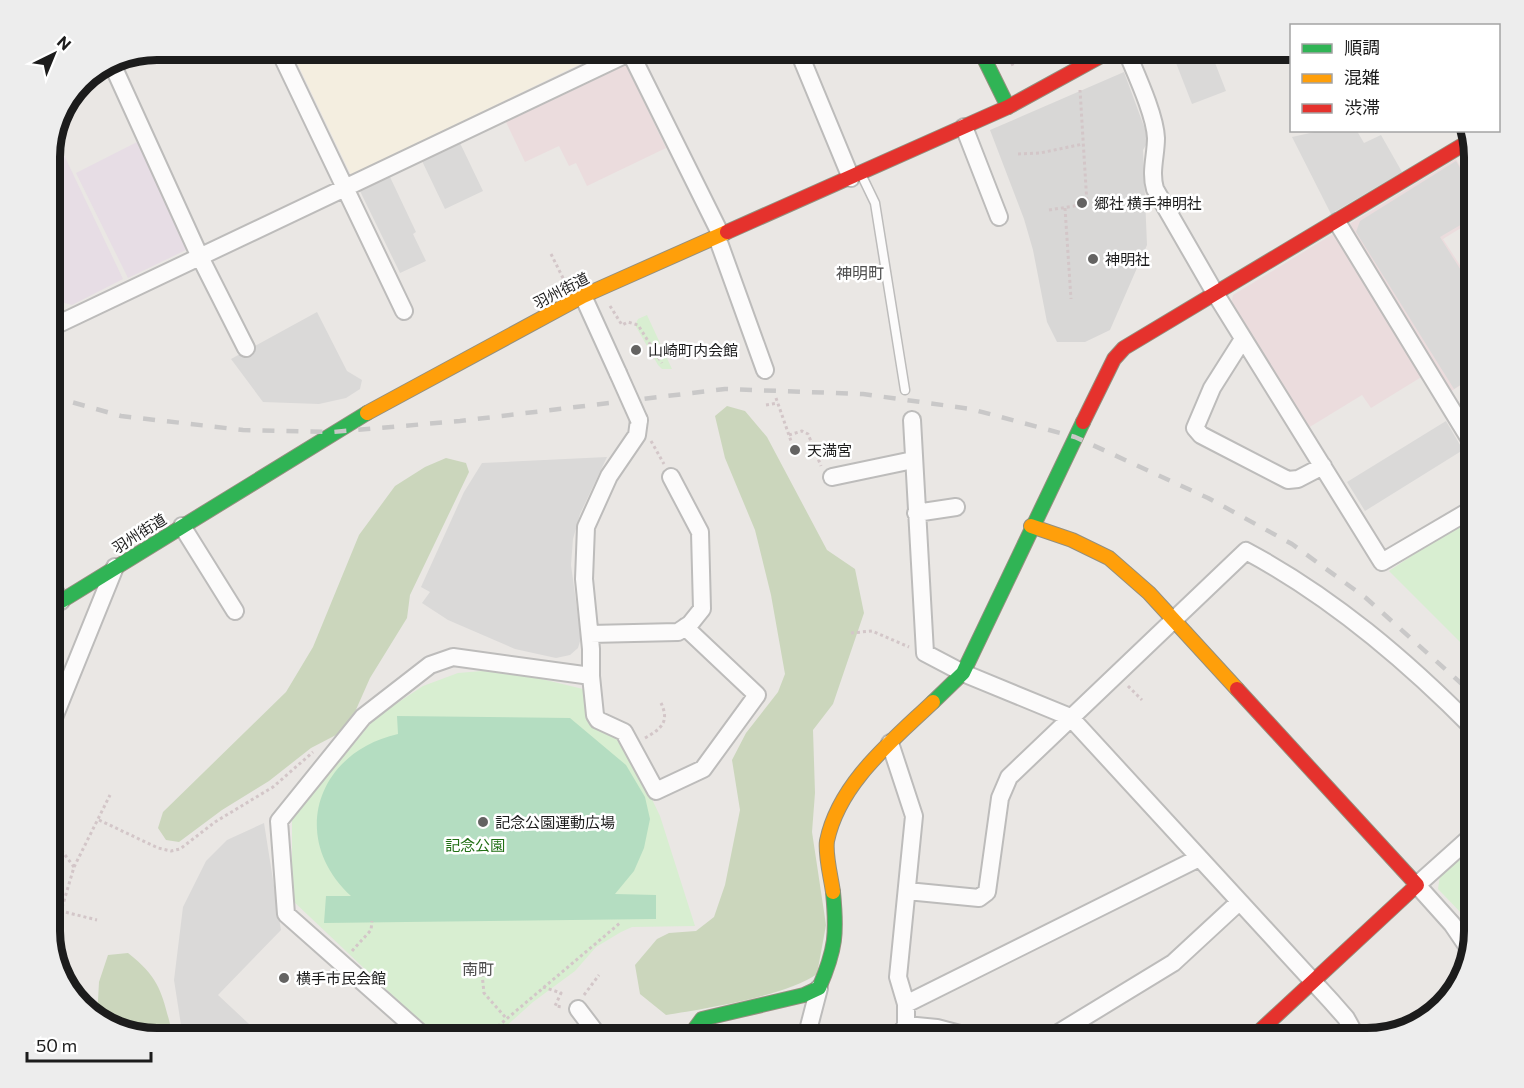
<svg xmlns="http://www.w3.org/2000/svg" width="1524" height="1088" font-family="Commissioner,'Noto Sans JP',sans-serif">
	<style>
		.commercial { fill: #ebdcdd }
		.industrial { fill: #e7dde5 }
		.education { fill: #f4eee0 }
		.religious { fill: #d8d7d6 }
		.forest { fill: #cbd6bc }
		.park { fill: #d8eed1 }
		.pitch { fill: #b4ddc1 }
		.parking { fill: #dad9d8 }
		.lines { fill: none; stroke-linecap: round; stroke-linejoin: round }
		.lane-casing { stroke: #bdbcbb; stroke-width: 11 }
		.street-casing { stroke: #bdbcbb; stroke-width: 20 }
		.fast-casing { stroke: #938f7e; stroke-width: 16 }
		.slow-casing { stroke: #938f7e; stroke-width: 16 }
		.jam-casing { stroke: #938f7e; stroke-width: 16 }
		.path { stroke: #d3c6c8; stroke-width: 3; stroke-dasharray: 3 3; stroke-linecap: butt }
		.lane { stroke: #fcfbfb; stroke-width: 8 }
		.street { stroke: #fcfbfb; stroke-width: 16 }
		.fast { stroke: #30b455; stroke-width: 14 }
		.slow { stroke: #ff9f0a; stroke-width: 14 }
		.jam { stroke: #e5322d; stroke-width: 14 }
		.rail { stroke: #c9c8c8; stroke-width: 4.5; stroke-dasharray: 12 12; stroke-linecap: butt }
		.street-bridge-casing { stroke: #bdbcbb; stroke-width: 20; stroke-linecap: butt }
		.street-bridge { stroke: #fcfbfb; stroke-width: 16 }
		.poi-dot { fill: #646362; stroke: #fff; stroke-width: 2 }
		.labels { text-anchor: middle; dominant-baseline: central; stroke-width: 5; stroke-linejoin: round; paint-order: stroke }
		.poi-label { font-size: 15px; fill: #1c1c1c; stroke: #fff; text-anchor: start }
		.street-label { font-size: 15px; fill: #1c1c1c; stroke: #fff }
		.park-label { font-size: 15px; fill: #226f15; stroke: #fff }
		.neighbourhood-label { font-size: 16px; fill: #4f4f4f; stroke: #fff }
		.rim { fill: none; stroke: #1c1c1c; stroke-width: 8 }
	</style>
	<rect width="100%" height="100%" fill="#eae7e4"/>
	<path class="commercial" d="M626 65 666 148 587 186 576 163 569 166 559 146 525 162 506 122Z
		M1456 159 1474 190V220L1443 239 1474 287V377L1437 400 1423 376 1371 408 1362 395 1308 428 1231 305 1233 295Z"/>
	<path class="industrial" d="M54 134 123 279 72 305 61 302 50 278V149Z
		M141 140 190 248 128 278 76 173Z"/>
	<path class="education" d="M291 50H609L351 175Z"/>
	<path class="religious" d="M1124 72 1149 140 1143 150 1147 245 1110 330 1085 342H1057L1047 322 1033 250 1024 219 990 130Z"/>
	<path class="forest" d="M727 406 745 411 767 437 827 550 855 569 864 613 833 704 813 730 815 793 812 832 826 925 817 974C786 996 705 1009 666 1015L640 994 635 965 657 939 669 933 696 931 714 917 725 885 740 810 732 760 746 733 778 692 785 674 771 595 755 530 725 458 715 416Z
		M446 458 466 463 469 472 410 595 407 618 370 678 351 721 336 735 311 748 269 781 222 810 179 842 166 840 158 828 163 812 286 692 313 647 359 535 395 486 425 467Z
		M128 953C164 981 162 998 174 1038H156L97 1018 99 982 108 955Z"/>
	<path class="park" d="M647 315 672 369H662L658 365 635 325 638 319Z
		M1474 514V649L1470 652 1389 571Z
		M482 671 521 674 583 689 588 693 585 713 600 727 621 735 660 816 695 926 632 927 621 932 596 947 575 971 533 1002 493 1038H449L439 1029 422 1023 292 900V819L376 717 423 686 458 673Z
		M1474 843V932L1465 917 1438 889 1440 875Z"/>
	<path class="pitch" d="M397 716 570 718 626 765 645 797 650 819 644 848 634 871 615 894 656 895V919L324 923 326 896H351C288 838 317 752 398 734Z"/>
	<path class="parking" d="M1171 50H1210L1226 91 1192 104Z
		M1319 131H1357L1364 143 1381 135 1402 172 1331 214 1292 137Z
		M460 143 483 191 445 209 422 161Z
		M1456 161 1474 192V217L1440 237 1474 291V376L1454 389 1356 232 1360 221Z
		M390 177 416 232 413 234 426 261 400 273 360 191Z
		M317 312 347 371 362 380 360 389 346 398 319 404 263 402 231 359Z
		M1446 421 1463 450 1365 511 1347 482Z
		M607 457 580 514 573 539 571 565 581 638 578 648 570 655 556 658 515 649 448 620 422 603 430 592 421 587 464 492 482 463Z
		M264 823 281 930 218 995 264 1038H183L174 980 183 907 206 861 227 840Z"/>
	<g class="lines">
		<defs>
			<path id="lane" d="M861 174 875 203 905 390"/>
			<path id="street" d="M279 50 404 311
				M798 50 851 178
				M1126 50C1135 72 1155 114 1156 138 1156 156 1150 171 1155 189L1215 293 1382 562 1474 508
				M630 52 721 235
				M113 66 200 257 246 348
				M964 127 999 217
				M1337 222 1474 446
				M717 237 765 370
				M583 296 618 373
				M50 304 59 323
				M50 328 635 50
				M1243 339 1212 388 1195 428 1201 435 1288 480 1298 479 1323 466
				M912 420 925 653 963 673 1070 717 1331 1001 1346 1018 1357 1038
				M832 477 913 460
				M916 513 956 507
				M182 526 235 611
				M50 584 61 601
				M590 634 678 632 690 624 702 609 700 532 671 477
				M1472 655 1474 654
				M591 676 595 715 598 720 624 732 656 791 703 769 757 695 685 627
				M50 739 53 720 115 567
				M890 743 914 816 898 977 906 1004V1025L898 1038
				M907 891 979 898 987 892 1000 798 1009 777 1246 551C1332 597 1406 660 1474 729
				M1469 949 1452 924 1417 885 1474 834
				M906 1004 1199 858
				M578 1009 600 1038
				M906 1025 937 1028 975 1038
				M426 1038 286 914 279 821 363 717 430 665 453 657 591 676V649L584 579 586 527 609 476 637 435 639 420
				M806 1038 819 988
				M1050 1038 1173 963 1239 902"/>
			<path id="fast" d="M980 50 1008 107
				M50 608 367 413
				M933 702 963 673 1083 422
				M688 1038 702 1019 804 995 819 988C836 949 837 933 833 892"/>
			<path id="slow" d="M367 413 583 296 727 232
				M1031 526 1072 540 1109 558 1149 593 1237 689
				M833 892C831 877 825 855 827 841 839 783 892 741 933 702"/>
			<path id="jam" d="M727 232 1008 107 1112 50
				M1083 422 1114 359 1124 348 1471 140
				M1237 689 1417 885 1252 1038"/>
		</defs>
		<use href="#lane" class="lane-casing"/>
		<use href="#street" class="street-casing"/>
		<use href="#fast" class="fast-casing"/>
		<use href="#slow" class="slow-casing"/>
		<use href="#jam" class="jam-casing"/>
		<path class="path" d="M1011 65 1044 50
			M1018 154 1040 153 1083 144
			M1465 165 1474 181
			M1065 208 1071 299
			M1049 210 1087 204 1080 90
			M551 254 565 282
			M610 306 622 325 628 322 638 325 662 363
			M776 398 791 441
			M766 405 778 403
			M789 435 802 431 808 434 821 466
			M651 441 664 464
			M851 633 872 631 909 647
			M1128 686 1142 700
			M645 738C661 729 670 722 661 703
			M99 820 158 848 171 851 180 849 215 822 273 787 313 752
			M50 846 62 851 74 867 61 911 97 920
			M74 867 110 795
			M352 951 371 930 372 921
			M482 974 484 993 506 1018
			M543 987 561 993 555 1006 563 1007
			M584 995 599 975
			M484 1038 620 923"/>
		<use href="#lane" class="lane"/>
		<use href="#street" class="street"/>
		<use href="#fast" class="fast"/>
		<use href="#slow" class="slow"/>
		<use href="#jam" class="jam"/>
		<path class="rail" d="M50 396 121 416 243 430 333 432 460 421 725 389 863 394 971 409 1075 437 1208 498 1292 544 1366 598 1474 695"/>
		<defs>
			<path id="street-bridge" d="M618 373 639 420"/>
		</defs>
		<use href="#street-bridge" class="street-bridge-casing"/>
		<use href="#street-bridge" class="street-bridge"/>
	</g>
	<g class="poi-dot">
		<circle cx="1082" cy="203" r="6"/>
		<circle cx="1093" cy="259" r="6"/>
		<circle cx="636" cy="350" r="6"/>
		<circle cx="795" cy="450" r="6"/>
		<circle cx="483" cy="822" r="6"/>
		<circle cx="284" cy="978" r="6"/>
	</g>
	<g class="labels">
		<g class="poi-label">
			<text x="1094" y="203">郷社 横手神明社</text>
			<text x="1105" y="259">神明社</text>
			<text x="648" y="350">山崎町内会館</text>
			<text x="807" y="450">天満宮</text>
			<text x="495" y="822">記念公園運動広場</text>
			<text x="296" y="978">横手市民会館</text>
		</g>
		<g class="street-label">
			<text transform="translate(561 290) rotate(-27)">羽州街道</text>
			<text transform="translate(139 533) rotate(-32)">羽州街道</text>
		</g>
		<g class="park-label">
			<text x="475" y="845">記念公園</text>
		</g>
		<g class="neighbourhood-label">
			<text x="860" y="272">神明町</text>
			<text x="478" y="968">南町</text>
		</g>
	</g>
	<path d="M0 0H1524V1088H0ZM157 60H1367A97 97 0 0 1 1464 157V931A97 97 0 0 1 1367 1028H157A97 97 0 0 1 60 931V157A97 97 0 0 1 157 60Z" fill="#ededed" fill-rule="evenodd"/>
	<path class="rim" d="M157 60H1367A97 97 0 0 1 1464 157V931A97 97 0 0 1 1367 1028H157A97 97 0 0 1 60 931V157A97 97 0 0 1 157 60Z"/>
	<rect x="1290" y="24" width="210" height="108" fill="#ffffff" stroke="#a4a4a4" stroke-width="1.5"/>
	<rect x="1302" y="44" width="30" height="9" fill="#30b455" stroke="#a4a4a4" stroke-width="1.5"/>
	<text x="1344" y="54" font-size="18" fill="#1c1c1c">順調</text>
	<rect x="1302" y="74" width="30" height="9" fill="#ff9f0a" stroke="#a4a4a4" stroke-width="1.5"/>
	<text x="1344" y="84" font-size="18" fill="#1c1c1c">混雑</text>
	<rect x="1302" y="104" width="30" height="9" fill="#e5322d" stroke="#a4a4a4" stroke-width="1.5"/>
	<text x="1344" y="114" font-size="18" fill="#1c1c1c">渋滞</text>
	<g transform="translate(54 54) rotate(43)" stroke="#ffffff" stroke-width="4.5" paint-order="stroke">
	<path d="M0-4.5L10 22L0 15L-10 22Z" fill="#1c1c1c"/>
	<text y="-9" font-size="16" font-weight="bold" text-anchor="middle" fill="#1c1c1c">N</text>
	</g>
	<path d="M27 1052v9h124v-9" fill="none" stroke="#1c1c1c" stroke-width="3"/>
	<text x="36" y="1052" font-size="18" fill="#1c1c1c" stroke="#ffffff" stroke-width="4.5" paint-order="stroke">50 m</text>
</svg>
